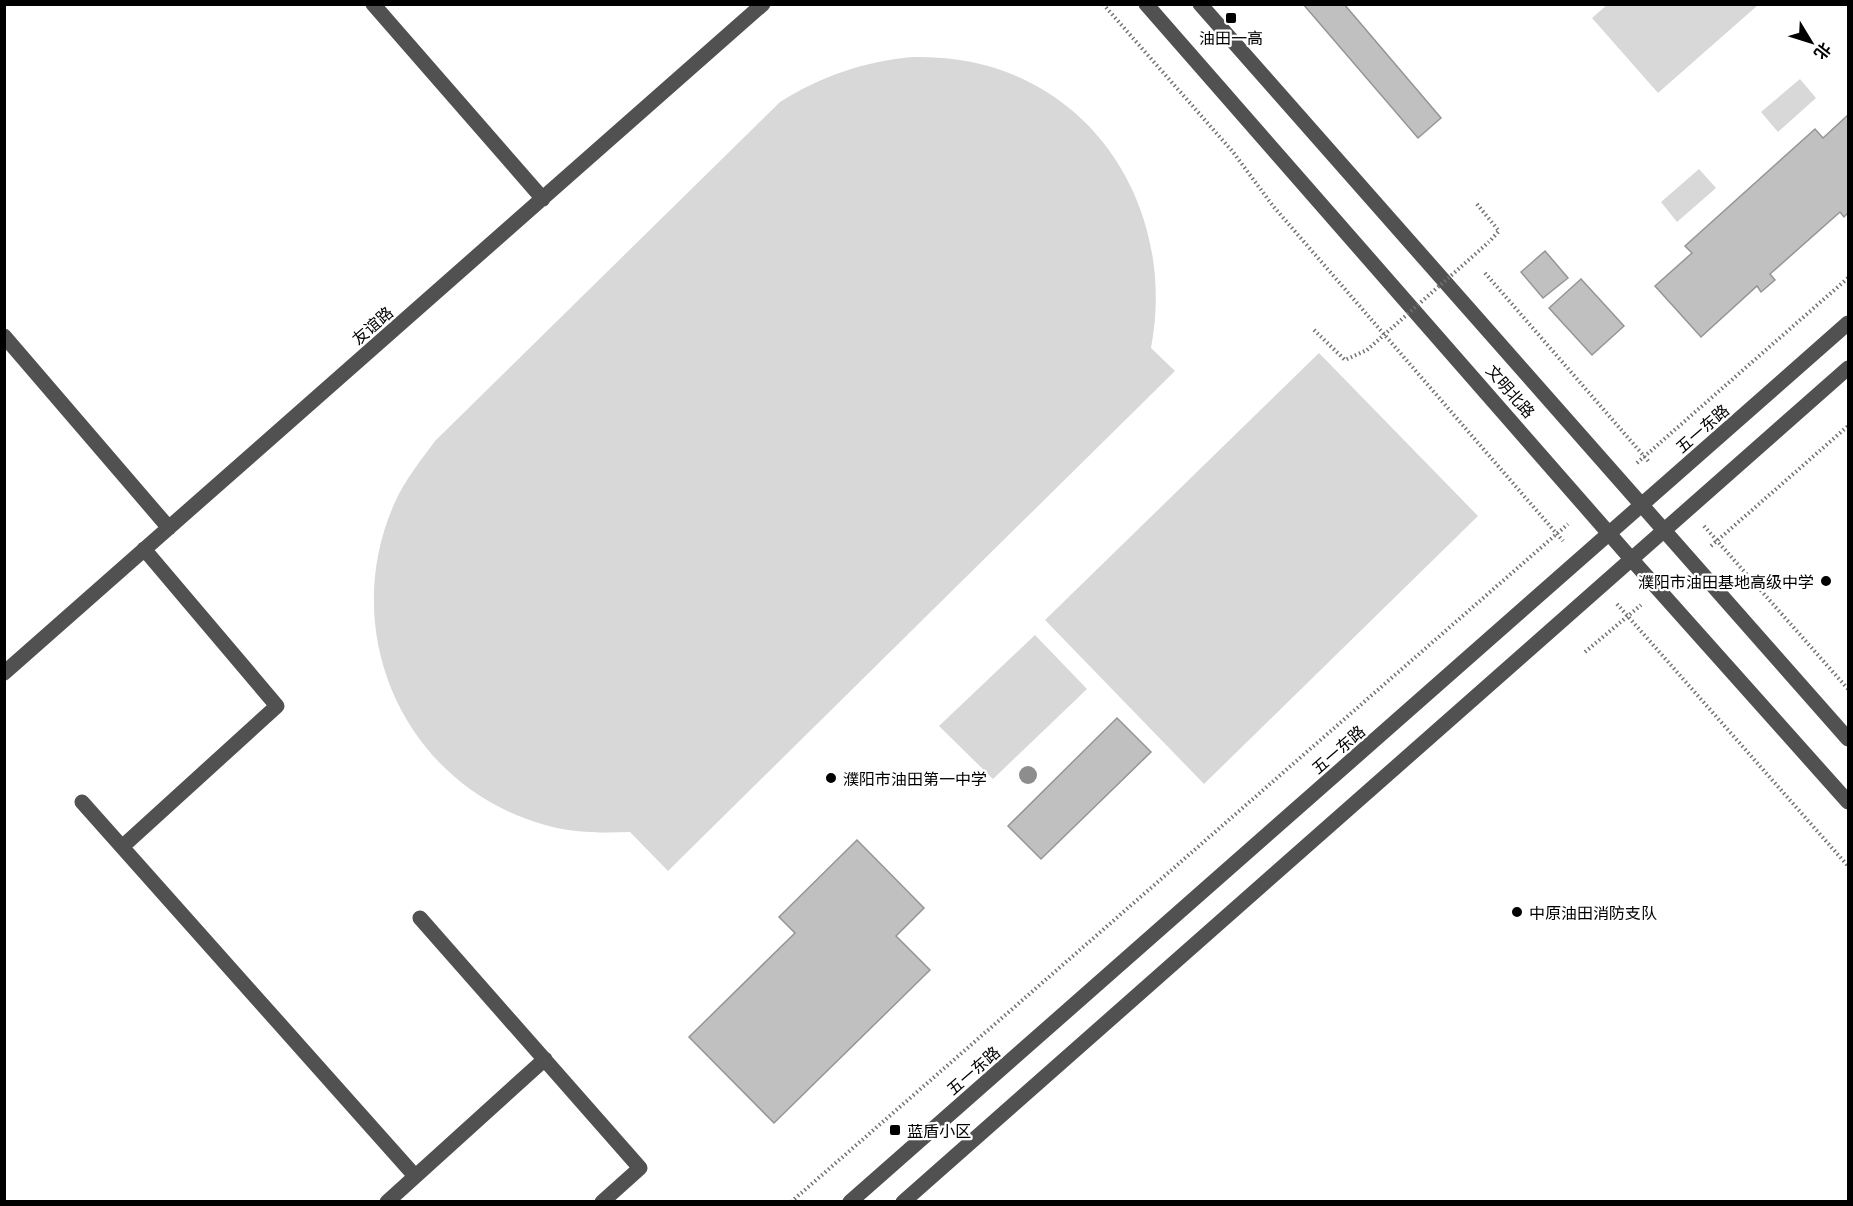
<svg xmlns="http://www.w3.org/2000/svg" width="1853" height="1206" font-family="Barlow,'Noto Sans SC',sans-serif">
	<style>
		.green { fill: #d8d8d8 }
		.building { fill: #c0c0c0; stroke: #959595; stroke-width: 1.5 }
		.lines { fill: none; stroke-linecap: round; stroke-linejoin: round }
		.path { stroke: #737373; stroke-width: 4; stroke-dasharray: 1.5 3; stroke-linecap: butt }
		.minor { stroke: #515151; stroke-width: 15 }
		.path-bridge { stroke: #737373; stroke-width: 4; stroke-dasharray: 1.5 3; stroke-linecap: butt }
		.tree { fill: #8d8d8d }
		.poi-dot { fill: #000; stroke: #fff; stroke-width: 2 }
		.labels { text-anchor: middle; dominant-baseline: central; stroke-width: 4.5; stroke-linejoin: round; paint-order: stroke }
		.poi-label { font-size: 16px; fill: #000; stroke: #fff; text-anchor: start }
		.street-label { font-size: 16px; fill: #000; stroke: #fff }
	</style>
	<rect width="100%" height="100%" fill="#fff"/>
	<path class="green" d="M1608 4H1758V5L1658 93 1592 18Z
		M912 57C935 57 957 58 980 64 1108 95 1175 223 1151 348L1175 371 668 871 630 832C602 833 573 833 545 825 405 786 336 633 395 502 405 480 421 460 435 441L780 102C822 76 862 62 912 57Z
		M1800 79 1816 98 1778 132 1761 112Z
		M1699 169 1716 188 1677 222 1661 202Z
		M1319 353 1478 516 1204 784 1045 620Z
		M1035 635 1087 689 993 779 939 726Z"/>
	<path class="building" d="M1303 4H1344L1441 118 1418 138Z
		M1848 115V213L1844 217 1840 212 1770 274 1775 280 1761 292 1757 286 1701 337 1655 286 1692 253 1685 246 1815 129 1823 138Z
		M1545 251 1568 278 1543 298 1521 272Z
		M1581 279 1624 326 1592 355 1549 308Z
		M1117 718 1151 752 1041 859 1008 826Z
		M857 840 924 908 896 936 930 970 774 1123 689 1037 795 933 779 917Z"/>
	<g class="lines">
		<path class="path" d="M1103 4 1233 152 1273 206 1563 541
			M1477 204 1499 231 1489 242
			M1485 273 1650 463
			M1314 330 1345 360 1367 350
			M1637 463 1848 278
			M1704 526 1848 689
			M1711 546 1848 426
			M1617 604 1848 866
			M1585 652 1641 605
			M791 1202 1568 524"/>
		<path class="minor" d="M373 4 543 199
			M1146 4 1633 561 1848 802
			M1200 4 1848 739
			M4 336 169 528
			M4 673 763 4
			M82 802 415 1176
			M122 847 277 706 144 549
			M420 918 640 1168 602 1202
			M387 1202 545 1059
			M850 1202 1848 323
			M903 1202 1848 368"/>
		<path class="path-bridge" d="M1367 350 1489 242"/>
	</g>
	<circle class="tree" cx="1028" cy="775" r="9"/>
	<g class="poi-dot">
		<rect x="1225" y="12" width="12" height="12" rx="3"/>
		<circle cx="1826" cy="581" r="6"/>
		<circle cx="831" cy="778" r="6"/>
		<circle cx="1517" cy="912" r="6"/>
		<rect x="889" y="1124" width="12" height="12" rx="3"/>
	</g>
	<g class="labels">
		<g class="poi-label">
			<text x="1231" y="37" text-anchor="middle">油田一高</text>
			<text x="1814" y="581" text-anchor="end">濮阳市油田基地高级中学</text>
			<text x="843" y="778">濮阳市油田第一中学</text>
			<text x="1529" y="912">中原油田消防支队</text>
			<text x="907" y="1130">蓝盾小区</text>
		</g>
		<g class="street-label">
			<text transform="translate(372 325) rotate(-41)">友谊路</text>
			<text transform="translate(1511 391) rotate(49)">文明北路</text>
			<text transform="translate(1702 428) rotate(-41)">五一东路</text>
			<text transform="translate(1338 749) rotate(-41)">五一东路</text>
			<text transform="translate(973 1070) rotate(-41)">五一东路</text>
		</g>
	</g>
	<rect width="1853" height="1206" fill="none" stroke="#000000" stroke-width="12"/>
	<g transform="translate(1811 42) rotate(128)" stroke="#ffffff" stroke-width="4.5" paint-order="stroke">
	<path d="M0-4.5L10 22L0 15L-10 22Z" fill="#000000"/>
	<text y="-9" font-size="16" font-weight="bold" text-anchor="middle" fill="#000000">北</text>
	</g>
</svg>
